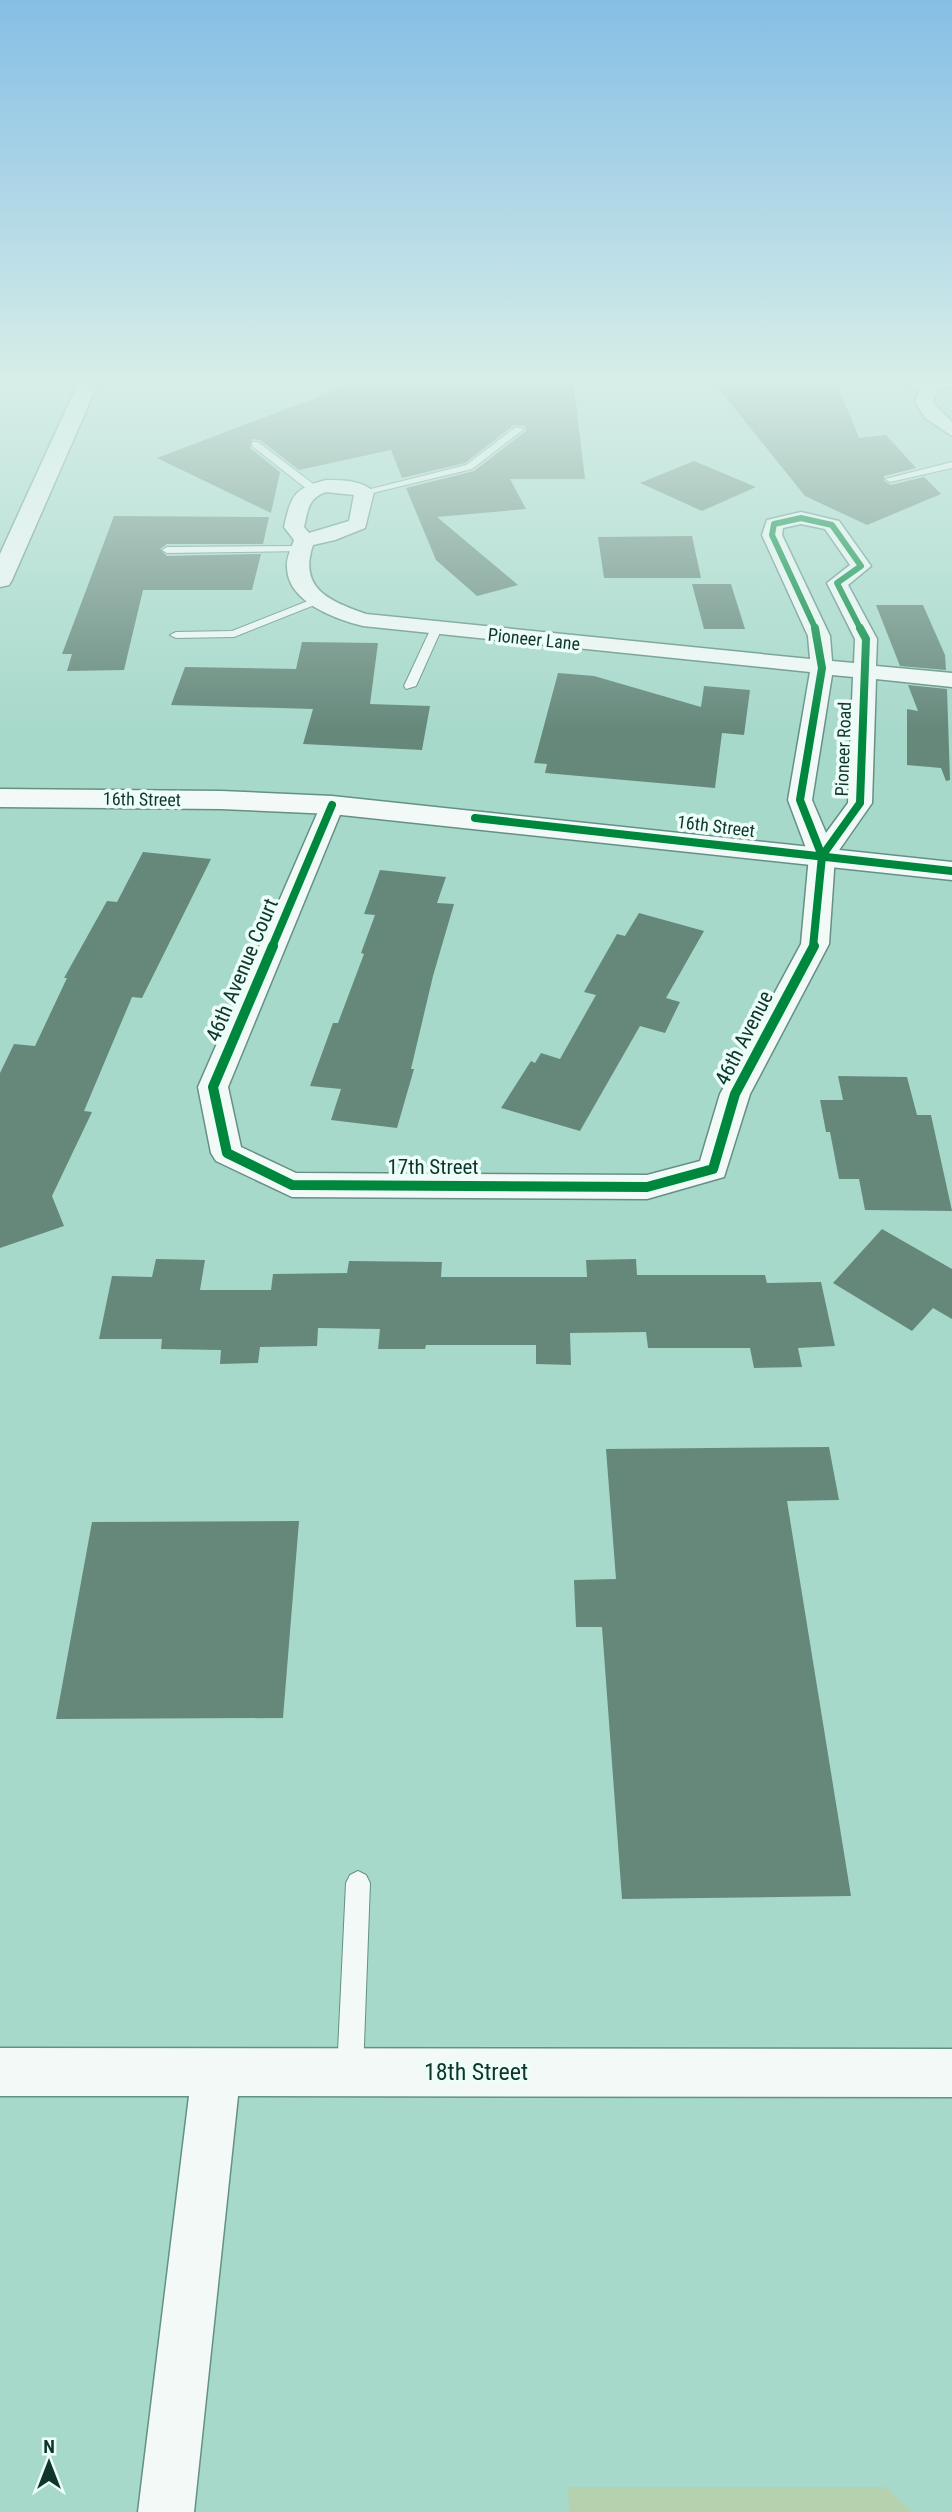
<svg xmlns="http://www.w3.org/2000/svg" width="952" height="2512" font-family="'Roboto Condensed',sans-serif">
	<style>
		.green { fill: #b6d1ad }
		.building { fill: #66887b }
		.lines { fill: none; stroke-linecap: round; stroke-linejoin: round }
		.lane-casing { stroke: #649086; stroke-width: 2 }
		.street-casing { stroke: #649086; stroke-width: 3 }
		.secondary-casing { stroke: #649086; stroke-width: 3 }
		.lane { fill: #f2f9f7; fill-rule: evenodd }
		.street { fill: #f2f9f7; fill-rule: evenodd }
		.secondary { fill: #f2f9f7; fill-rule: evenodd }
		.cycleway-far2-casing { stroke: #edfef8; stroke-width: 9 }
		.cycleway-far1-casing { stroke: #edfef8; stroke-width: 11 }
		.cycleway-casing { stroke: #edfef8; stroke-width: 14 }
		.cycleway-far2 { stroke: #00873e; stroke-width: 6 }
		.cycleway-far1 { stroke: #00873e; stroke-width: 8 }
		.cycleway { stroke: #00873e; stroke-width: 10 }
		.labels { text-anchor: middle; dominant-baseline: central; stroke-width: 7; stroke-linejoin: round; paint-order: stroke }
		.far-street-label { font-size: 18px; fill: #0e362d; stroke: #edfef8 }
		.street-label { font-size: 21px; fill: #0e362d; stroke: #edfef8 }
		.near-street-label { font-size: 24px; fill: #0e362d; stroke: #edfef8 }
	</style>
	<rect width="100%" height="100%" fill="#a7d9cb"/>
	<path class="green" d="M568 2487H886L912 2512H569Z"/>
	<path class="building" d="M365 379H573L585 479H510L526 509 437 517 518 585 477 596 436 560 406 488 474 471 526 431 525 426 514 425 465 463 402 478 391 450 299 470 260 440 252 439 250 448 280 472 271 513 157 458Z
		M711 379H835L859 438 886 435 916 468 884 476V481L891 485 924 477 941 494 867 525 805 496Z
		M694 461 756 487 702 511 640 483Z
		M114 516 269 517 263 544H167L160 549 167 556 261 554 252 590H143L124 670 67 671 72 654H62Z
		M692 536 701 578H604L598 537Z
		M692 584H731L745 629H704Z
		M876 605H923L945 655 946 670 900 666Z
		M302 642 378 643 370 704 430 706 422 750 303 744 313 709 171 705 185 667 296 669Z
		M558 673 594 676 701 707 704 686 750 690 744 735 722 733 715 788 545 773 547 764 534 763Z
		M908 685 947 689 950 780 946 781 941 768 907 765V709L918 711Z
		M143 852 211 859 142 998 132 997 84 1111 92 1112 52 1196 64 1226 0 1248V1073L14 1044 35 1046 67 978H64L107 901 117 902Z
		M380 870 446 877 437 903 454 904 433 976 411 1069H414L397 1128 331 1120 341 1089 310 1086 333 1023H338L364 954 361 953 375 915 364 914Z
		M639 913 704 931 666 998 680 1002 665 1033 640 1026 580 1131 501 1108 531 1061 535 1063 541 1053 560 1059 596 995 584 992 617 934 625 936Z
		M838 1076 907 1077 917 1115H931L952 1211 865 1210 859 1179H839L830 1132H826L820 1100H843Z
		M882 1229 952 1269V1319L933 1308 912 1331 833 1283Z
		M156 1259 205 1260 200 1290H271L273 1274 347 1273 349 1261 442 1262 441 1277H587L586 1260 636 1259 637 1275H765L767 1283 821 1282 835 1346 798 1348 802 1367 754 1368 750 1348H648L646 1332 570 1333 571 1365 536 1364V1345H426L425 1349H378L380 1329 318 1328 317 1346 260 1347 258 1363 220 1364 221 1350 161 1349 162 1339H99L112 1276 152 1277Z
		M829 1447 839 1500 787 1501 851 1896 622 1899 602 1627H576L574 1580 616 1579 606 1449Z
		M299 1521 283 1718 56 1719 92 1522Z"/>
	<g class="lines">
		<defs>
			<path id="lane" d="M516 427 524 429 472 469 364 495 359 492 466 465Z
				M252 442H258L316 486V490H308L252 446Z
				M952 462V468L890 482 885 479Z
				M302 546 306 547V551L167 553 162 550 167 547Z
				M318 597 324 600 322 602 234 637 176 638 170 635 176 632 232 631Z
				M432 626 442 628 416 686 406 689 404 686Z
				M358 1871 366 1875 370 1883 363 2072 359 2081 350 2085 341 2081 337 2072 346 1883 350 1875Z"/>
			<path id="street" d="M896 379H952V386L937 390 933 402 952 422V436L925 418 915 402 920 390Z
				M326 480C342 480 362 480 374 492L365 528 335 540 313 545C298 589 330 601 366 614L810 659 808 636 762 535 767 520 801 512 839 521 871 566 848 585 877 639 876 666 952 673V687L876 679 872 803 835 856 829 944 750 1094 724 1177 647 1199 292 1197 216 1161 211 1153 198 1087 323 800H341L344 805 228 1087 241 1147 296 1173 647 1175 700 1161 720 1094 801 944 809 856 788 800 810 672 363 626C335 619 288 602 287 568 286 558 291 549 294 540L284 527C291 496 294 488 326 480ZM326 492 354 495 349 521 309 533 304 527C308 510 308 498 326 492ZM801 524 825 529 850 565 827 583 855 639 854 663 832 661 830 636 782 535 783 528ZM832 675 853 677 848 803 826 833 812 800Z
				M0 2048 952 2049V2097L238 2096 194 2512H138L189 2096H0Z"/>
			<path id="secondary" d="M80 379H100L12 580 9 585 0 587V554Z
				M0 789 221 791 332 796 952 862V880L332 814 221 809 0 807Z"/>
		</defs>
		<use href="#lane" class="lane-casing"/>
		<use href="#street" class="street-casing"/>
		<use href="#secondary" class="secondary-casing"/>
		<use href="#lane" class="lane"/>
		<use href="#street" class="street"/>
		<use href="#secondary" class="secondary"/>
		<defs>
			<path id="cycleway-far2" d="M816 630 772 535 774 524 801 518 832 525 861 566 837 583 861 630"/>
			<path id="cycleway-far1" d="M815 628 822 668 800 800 822 856
				M475 818 952 871
				M822 856 860 803 866 639 860 628
				M272 947 332 805
				M813 947 822 856"/>
			<path id="cycleway" d="M273 946 213 1087 227 1153 292 1185 647 1187 713 1169 735 1094 814 946"/>
		</defs>
		<use href="#cycleway-far2" class="cycleway-far2-casing"/>
		<use href="#cycleway-far1" class="cycleway-far1-casing"/>
		<use href="#cycleway" class="cycleway-casing"/>
		<use href="#cycleway-far2" class="cycleway-far2"/>
		<use href="#cycleway-far1" class="cycleway-far1"/>
		<use href="#cycleway" class="cycleway"/>
	</g>
	<linearGradient id="sky" x2="0" y2="1"><stop stop-color="#85bee5"/><stop offset="0.52" stop-color="#d7eee8"/><stop offset="1" stop-color="#d7eee8" stop-opacity="0"/></linearGradient>
	<rect width="952" height="731" fill="url(#sky)"/>
	<g class="labels">
		<g class="far-street-label">
			<text transform="translate(534 639) rotate(6)">Pioneer Lane</text>
			<text transform="translate(843 749) rotate(-88)">Pioneer Road</text>
			<text transform="translate(142 799) rotate(1)">16th Street</text>
			<text transform="translate(716 826) rotate(7)">16th Street</text>
		</g>
		<g class="street-label">
			<text transform="translate(242 970) rotate(-67)">46th Avenue Court</text>
			<text transform="translate(744 1038) rotate(-63)">46th Avenue</text>
			<text x="433" y="1167">17th Street</text>
		</g>
		<g class="near-street-label">
			<text x="476" y="2072">18th Street</text>
		</g>
	</g>
	<g transform="translate(49 2463)" stroke="#edfef8" stroke-width="5" paint-order="stroke">
	<path d="M0-5L12 26L0 18L-12 26Z" fill="#0e362d"/>
	<text y="-10" font-size="19" font-weight="bold" text-anchor="middle" fill="#0e362d">N</text>
	</g>
</svg>
